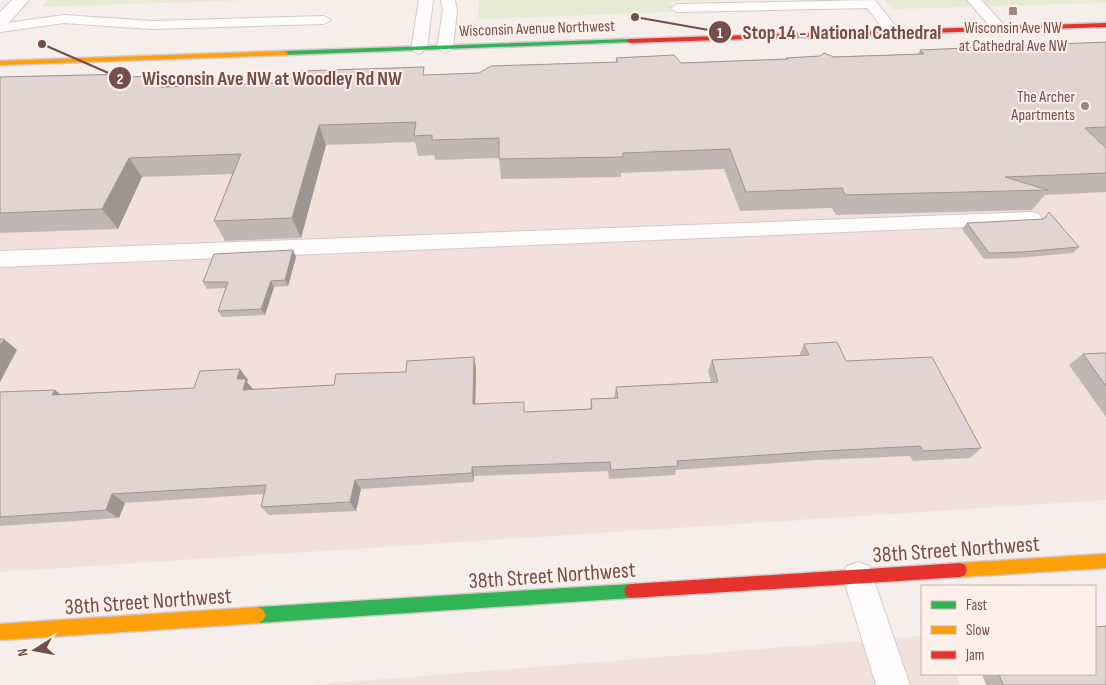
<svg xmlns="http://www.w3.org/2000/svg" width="1106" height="685" font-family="'Sofia Sans Condensed',sans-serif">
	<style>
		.residential { fill: #f1e1da }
		.green { fill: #e8ebd4 }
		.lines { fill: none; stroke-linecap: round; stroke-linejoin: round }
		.lane-casing { stroke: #d4c9c6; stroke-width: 2 }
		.street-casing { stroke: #d4c9c6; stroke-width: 2 }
		.fast-casing { stroke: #d5c9c6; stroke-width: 3 }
		.slow-casing { stroke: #d5c9c6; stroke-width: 3 }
		.jam-casing { stroke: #d5c9c6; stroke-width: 3 }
		.lane { fill: #fefcfc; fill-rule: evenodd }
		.street { fill: #fefcfc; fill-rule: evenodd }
		.fast { fill: #30b455; fill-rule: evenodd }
		.slow { fill: #ff9f0a; fill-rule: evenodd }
		.jam { fill: #e5322d; fill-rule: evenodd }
		.wall { fill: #c2b6b4 }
		.shaded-wall { fill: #9e9492 }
		.building { fill: #e2d4d1; stroke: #9e9492 }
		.poi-dot { fill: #a18682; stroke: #fff1ea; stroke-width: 2 }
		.labels { text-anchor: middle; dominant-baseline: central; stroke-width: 4; stroke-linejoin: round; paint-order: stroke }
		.far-poi-label { font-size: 16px; fill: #734e4a; stroke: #fff1ea }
		.far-street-label { font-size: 16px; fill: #734e4a; stroke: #fff1ea }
		.near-street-label { font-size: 22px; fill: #734e4a; stroke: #fff1ea }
		.leader { fill: none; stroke: #734e4a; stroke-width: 2 }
		.callout-dot { fill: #734e4a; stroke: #fff1ea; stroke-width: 2 }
		.mark-label { font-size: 15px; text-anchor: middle; font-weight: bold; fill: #fff }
		.callout-label { font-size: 20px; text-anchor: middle; font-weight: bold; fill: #734e4a; stroke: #fff1ea; stroke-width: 4; stroke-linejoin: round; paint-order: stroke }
	</style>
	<rect width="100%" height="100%" fill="#f6eeea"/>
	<path class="residential" d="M1106 54V500L0 572V92Z
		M922 636V674H956L960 685H312Z"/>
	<path class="green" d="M47 0H250L41 7Z
		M479 0H724L670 2 672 12 478 19Z
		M884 0H1106V3L893 9Z"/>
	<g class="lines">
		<defs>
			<path id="lane" d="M419 0H433L427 49 419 54 411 49Z
				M441 0H455L457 10 453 48 445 53 437 48 443 10Z
				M875 0 901 33 899 36H889L867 8 677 12 670 8 677 4Z
				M967 0H981L1005 26 1007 29 1005 32H995Z
				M64 15 151 21 324 16 331 20 324 24 151 29 64 23 0 32V24Z
				M1032 212 1039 214 1042 219 1039 224 0 267V251Z
				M858 562 869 566 910 685H876L843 577 847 566Z"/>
			<path id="street" d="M12 0H29L6 26 0 27V12Z"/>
			<path id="fast" d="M630 39 634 41 632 42 284 55 280 53 284 51Z
				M631 584 636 586 638 591 636 596 631 598 258 623 253 620 250 615 253 610 258 607Z"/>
			<path id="slow" d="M284 51 288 53 287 55 0 65V61Z
				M1106 554V568L960 577 955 575 953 570 955 565 960 563Z
				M258 607 263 610 266 615 263 620 258 623 0 640V624Z"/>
			<path id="jam" d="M1106 23V27L630 43 626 41 630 39Z
				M960 563 965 565 967 570 965 575 960 577 631 598 626 596 624 591 626 586 631 584Z"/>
		</defs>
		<use href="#lane" class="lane-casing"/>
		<use href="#street" class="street-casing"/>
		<use href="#fast" class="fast-casing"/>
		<use href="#slow" class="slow-casing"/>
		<use href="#jam" class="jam-casing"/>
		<use href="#lane" class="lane"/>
		<use href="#street" class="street"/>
		<use href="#fast" class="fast"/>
		<use href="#slow" class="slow"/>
		<use href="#jam" class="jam"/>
	</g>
	<path class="wall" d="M1106 42V146H1104L1106 148V192L1045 195 1032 210 836 215 832 208 740 211 724 169 621 173V177L501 179 499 158 435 160 434 155 418 156 415 142 326 145 301 238 225 241 214 221 232 174 142 177 118 229 0 233V77L130 74 131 77 154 79 166 78 171 87 280 83 425 75 479 73 616 62V58L681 63 786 59V58L918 54 920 50Z
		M1049 212 1079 247 1073 253 1017 258 984 259 962 229 967 223 1043 220Z
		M293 250 296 257 288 286 274 287 265 315 222 317 218 311 226 288 207 289 203 282Z
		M804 344 846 361 981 448 970 458 913 461 910 456 817 460 676 470 675 475 609 479 608 471 474 476V482L361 489 356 511 269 515 261 507 264 494 125 503 119 518 0 526V392L61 394 194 388 240 369 248 380 247 382 253 389 334 385 406 372 476 368 475 403 525 412 590 410 591 399 614 398 616 387 711 382 708 371 712 360 799 356Z
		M1106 353V417L1069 365 1083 354Z
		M982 674H1095L1106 685H986Z"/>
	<path class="shaded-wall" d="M166 78 176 98 161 87Z
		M319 125 326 145 301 238 292 218Z
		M129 158 142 177 118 229 102 209Z
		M293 250 296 257 288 286 285 280Z
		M271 281 274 287 265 315 261 309Z
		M4 339 17 350 0 382V346Z
		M474 357 476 368 475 414 473 404Z
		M240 369 248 380 247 382 253 389 243 390 237 379Z
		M55 390 67 400 52 395Z
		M472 467 474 476V482L472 473Z
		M355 480 361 489 356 511 350 502Z
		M112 494 125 503 119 518 106 510Z"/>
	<path class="building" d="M1106 42V127L1085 128 1106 148V173L1005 177 1048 190 845 195 842 188 746 192 730 149 623 153V157L499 159V138L432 140V135L414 136 416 122 319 125 292 218 214 221 241 154 129 158 102 209 0 213V77L130 74 128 77 153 76 151 79 166 78 161 87 280 83 284 75 299 74 300 71 424 67 423 75 479 73 491 66 618 62 616 58 674 55 681 63 788 59 786 58 820 56 824 53 834 57 924 54 920 50Z
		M1049 212 1079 247 1022 252 989 253 967 223 1044 219Z
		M293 250 285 280 271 281 261 309 218 311 228 282H203L214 254Z
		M0 339H4L0 346Z
		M837 342 846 361 932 357 981 448 923 451 920 446 824 451 677 461 678 466 611 470 610 462 472 467V473L355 480 350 502 261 507 266 485 112 494 106 510 0 517V392L55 390 52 395 194 388 200 371 240 369 237 379H246L243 390 334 385 336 374 406 372 407 361 474 357 473 404 524 402V412L592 409 591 399 618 398 616 387 718 382 712 360 809 355 804 344Z
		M1106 353V386L1083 354Z
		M1106 626V685H1003L999 674H1095V627Z"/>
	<g class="poi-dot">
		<rect x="1008" y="6" width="10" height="10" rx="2.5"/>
		<circle cx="1085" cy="106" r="5"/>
	</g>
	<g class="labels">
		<g class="far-poi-label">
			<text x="1013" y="28">Wisconsin Ave NW<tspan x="1013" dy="18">at Cathedral Ave NW</tspan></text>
			<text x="1075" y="97" text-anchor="end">The Archer<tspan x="1075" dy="18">Apartments</tspan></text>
		</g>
		<g class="far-street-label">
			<text transform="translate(537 29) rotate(-2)">Wisconsin Avenue Northwest</text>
		</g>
		<g class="near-street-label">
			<text transform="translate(956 550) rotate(-4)">38th Street Northwest</text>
			<text transform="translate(552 576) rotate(-4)">38th Street Northwest</text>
			<text transform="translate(148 602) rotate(-4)">38th Street Northwest</text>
		</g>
	</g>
	<path class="leader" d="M635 17L720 32M42 44L120 78"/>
	<g class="callout-dot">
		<circle cx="635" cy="17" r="5"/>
		<circle cx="42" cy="44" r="5"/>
		<circle cx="720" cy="32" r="12"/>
		<circle cx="120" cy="78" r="12"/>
	</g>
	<g class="mark-label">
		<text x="720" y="38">1</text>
		<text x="120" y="84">2</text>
	</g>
	<g class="callout-label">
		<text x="842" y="39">Stop 14 - National Cathedral</text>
		<text x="272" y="85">Wisconsin Ave NW at Woodley Rd NW</text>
	</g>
	<rect x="921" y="585" width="175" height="90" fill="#fff1ea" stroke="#c7b0aa"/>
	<rect x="931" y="601" width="25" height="8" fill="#30b455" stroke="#c7b0aa"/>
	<text x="966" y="610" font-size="15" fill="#734e4a">Fast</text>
	<rect x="931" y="626" width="25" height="8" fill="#ff9f0a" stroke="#c7b0aa"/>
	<text x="966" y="635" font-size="15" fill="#734e4a">Slow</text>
	<rect x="931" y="651" width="25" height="8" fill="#e5322d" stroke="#c7b0aa"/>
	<text x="966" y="660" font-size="15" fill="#734e4a">Jam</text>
	<g transform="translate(35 650) rotate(259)" stroke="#fff1ea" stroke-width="4" paint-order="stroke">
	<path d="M0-4L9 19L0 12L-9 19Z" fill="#734e4a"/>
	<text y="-8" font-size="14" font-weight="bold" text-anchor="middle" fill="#734e4a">N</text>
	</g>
</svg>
